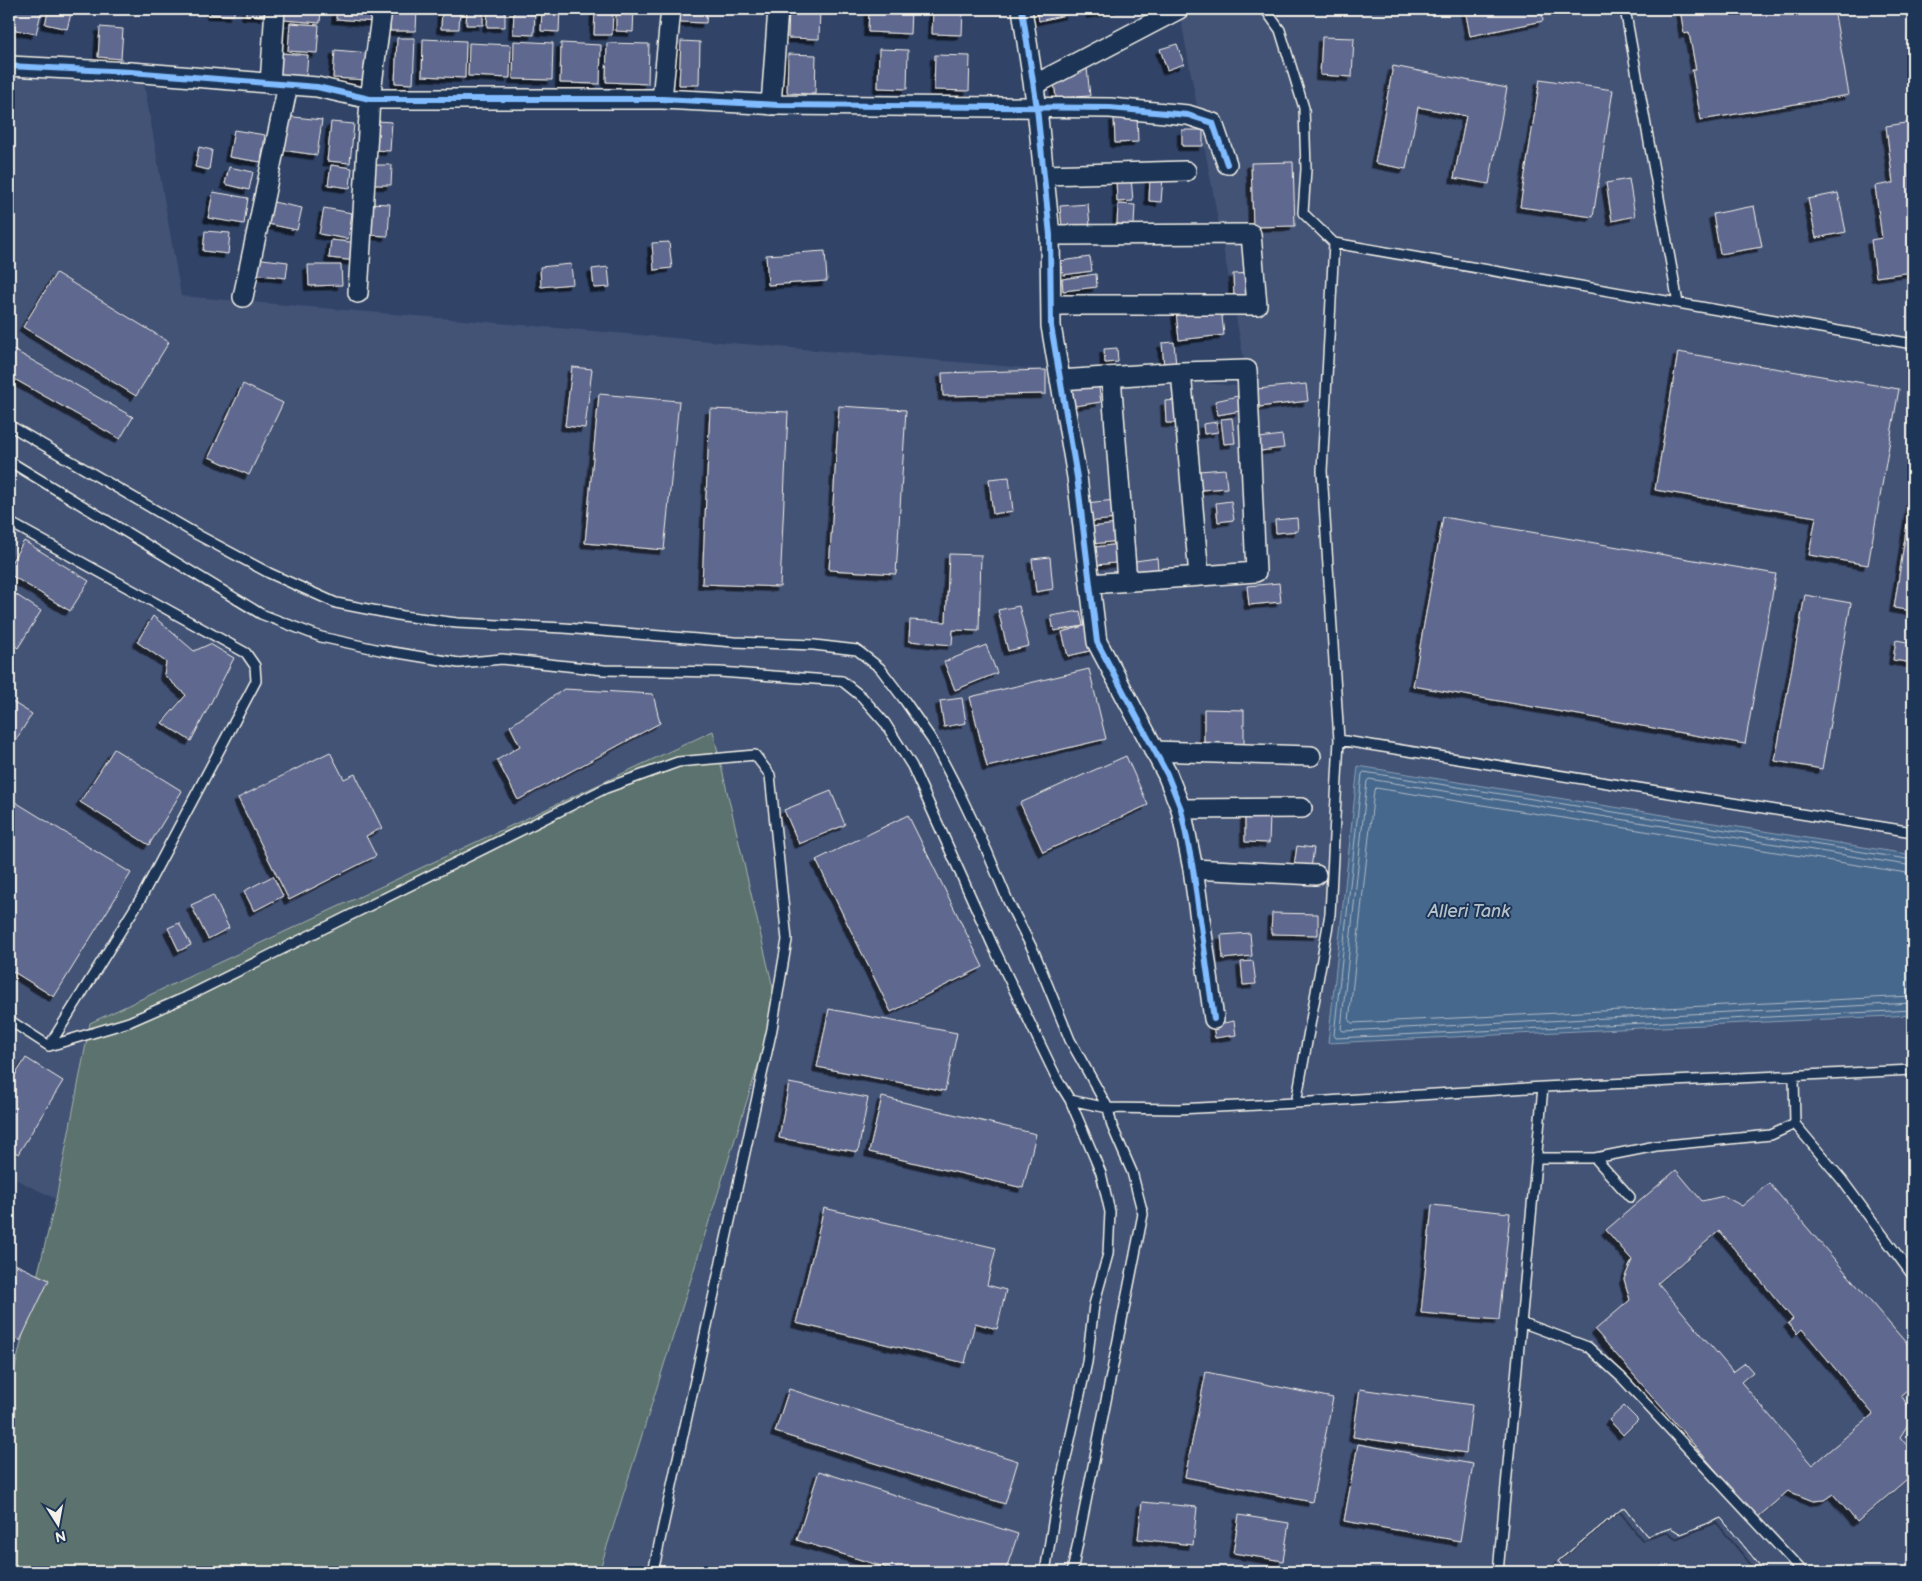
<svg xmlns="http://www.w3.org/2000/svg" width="1922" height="1581" font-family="'Balsamiq Sans',sans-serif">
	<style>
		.built { fill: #435276 }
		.green { fill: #5b726e; stroke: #a8b2ab }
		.water { fill: #47688d; stroke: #8c9fb1 }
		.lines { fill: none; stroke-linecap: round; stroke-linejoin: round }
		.shore { stroke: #afbac4; stroke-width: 1 }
		.building { fill: #5f688f; stroke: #f4f1e8; fill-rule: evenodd; filter: url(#shadow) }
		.lane-casing { stroke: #f4f1e8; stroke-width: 12 }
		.street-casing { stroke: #f4f1e8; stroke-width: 22 }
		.lane { stroke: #1d3557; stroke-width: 9 }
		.street { stroke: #1d3557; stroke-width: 19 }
		.cycleway-casing { stroke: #1d3557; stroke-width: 9 }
		.cycleway { stroke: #80bcff; stroke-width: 6 }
		.labels { text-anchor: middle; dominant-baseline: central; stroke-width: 4; stroke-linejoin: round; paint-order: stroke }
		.water-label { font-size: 18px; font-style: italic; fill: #b7c1c8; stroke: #1d3557 }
	</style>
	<defs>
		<filter id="shadow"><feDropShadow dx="-4.5" dy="4.5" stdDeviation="0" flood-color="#0009"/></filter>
	</defs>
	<rect width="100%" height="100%" fill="#314468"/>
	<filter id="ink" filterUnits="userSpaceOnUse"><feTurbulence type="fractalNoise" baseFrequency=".02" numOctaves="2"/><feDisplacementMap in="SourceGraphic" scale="10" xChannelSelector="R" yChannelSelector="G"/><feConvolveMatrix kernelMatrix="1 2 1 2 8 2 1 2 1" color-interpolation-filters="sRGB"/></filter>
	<g filter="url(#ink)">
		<path class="built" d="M1179 9H1913V1572H599L777 1005 90 1023 56 1199 9 1176V69L141 66 181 296 1249 387Z"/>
		<path class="green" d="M713 731 777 1005 599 1572H9V1392L56 1199 90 1023Z"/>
		<path class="water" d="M1358 766 1913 855V1015L1328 1043Z"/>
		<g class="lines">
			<path class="shore" d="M1913 860 1364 772 1362 774 1334 1035 1336 1038 1913 1010
				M1913 866 1369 779 1367 781 1341 1029 1343 1031 1913 1003
				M1913 874 1376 788 1374 790 1349 1021 1352 1023 1913 996"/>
		</g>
		<path class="building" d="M15 9H42L36 34 11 29Z
			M49 9 72 10 67 29 45 24Z
			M211 9H234V15L211 14Z
			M246 9H266L265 16 246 15Z
			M285 9H321L320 23 284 20Z
			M337 9H376L375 22 336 19Z
			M390 9H417L416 31H390Z
			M442 9H460L459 29H441Z
			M467 9H483V25H466Z
			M488 9H505V27H487Z
			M514 9H535L534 35 513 34Z
			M542 9H560L559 32 541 31Z
			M595 9H613L612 35H594Z
			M616 9H634L633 32 616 31Z
			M680 9H707L706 23 680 22Z
			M789 9H820L819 39 788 38Z
			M869 9H911L910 34 868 32Z
			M933 9H963L962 35 932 34Z
			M1037 9H1069L1070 14 1039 21Z
			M1090 9H1120L1091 14Z
			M1465 9H1541L1543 21 1470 36Z
			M1680 9H1834L1849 95 1701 120 1692 70H1696L1689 33 1684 34Z
			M290 23 319 25 317 53 288 51Z
			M100 27 123 29 121 59 98 57Z
			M1322 37 1354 38 1352 77 1320 75Z
			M397 38H415L413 84 395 83Z
			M423 39 466 41 465 78 422 76Z
			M514 41 553 43 552 80 513 79Z
			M681 41 700 42 699 85H679Z
			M469 43 511 45 510 78 468 76Z
			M561 43 601 45 600 84 560 83Z
			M607 43 649 44 648 84 606 82Z
			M1177 44 1184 64 1167 70 1160 49Z
			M879 49 908 50 907 89 878 88Z
			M335 50 369 53 367 80 333 78Z
			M281 53 308 55 306 77 279 75Z
			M788 54 816 55 815 94 787 93Z
			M935 55 970 56 969 91 934 90Z
			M1393 66 1507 88 1489 184 1454 178 1466 116 1418 107 1406 169 1375 163Z
			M1087 68 1090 96 1056 98 1054 81Z
			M1540 79 1613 90 1593 217 1520 207Z
			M285 116 322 120 317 155 281 150Z
			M1137 116 1138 142 1115 143 1114 117Z
			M377 121 392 122 390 151 374 150Z
			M331 122 354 124 350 163 327 161Z
			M1913 122V272L1876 277 1871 240 1882 238 1875 186 1893 183 1886 126Z
			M234 130 265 135 261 162 229 157Z
			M1182 130H1203V146H1182Z
			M199 147 212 150 209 170 195 167Z
			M1293 162 1295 226 1253 227 1251 163Z
			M331 165 352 168 350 188 328 185Z
			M367 165H392L391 185H367Z
			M229 167 253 172 249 190 225 184Z
			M1150 176 1163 177 1161 202 1149 201Z
			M1131 177 1133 201 1117 202 1116 178Z
			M1629 179 1635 216 1612 221 1606 183Z
			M213 192 248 198 244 224 208 218Z
			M1838 193 1846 232 1816 238 1808 199Z
			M273 202 302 208 297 230 268 224Z
			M367 203 390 204 388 236 366 235Z
			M1088 204 1090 226 1062 227 1060 206Z
			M1118 204 1135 205 1134 225 1117 224Z
			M1754 206 1762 247 1720 254 1713 214Z
			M324 208 352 213 348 239 319 234Z
			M9 226 13 228 9 237Z
			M205 231 230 233 228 254 203 251Z
			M331 240 359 243 357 261 329 258Z
			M669 242 672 268 654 270 652 243Z
			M825 251 827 281 768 285 766 255Z
			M1090 257 1092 271 1063 275 1061 261Z
			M254 258 288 262 286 278 252 274Z
			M571 264 573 284 541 287 540 267Z
			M308 265H341L342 285 309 286Z
			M608 267 610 287 594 288 592 269Z
			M56 273 169 342 136 396 23 327Z
			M1252 273 1253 296 1234 297 1233 274Z
			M1096 274 1097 287 1063 291 1062 279Z
			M1221 307 1224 335 1179 340 1176 312Z
			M1174 342 1176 366 1164 367 1162 343Z
			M1117 348 1118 362 1105 363 1104 349Z
			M12 349 133 417 120 439 9 376V355Z
			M1678 352 1899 389 1868 565 1809 555 1816 517 1655 490Z
			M572 367 592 369 585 428 565 426Z
			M1046 370V394L943 396 942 373Z
			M1098 381 1101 402 1075 406 1071 386Z
			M243 384 283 403 249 475 209 457Z
			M1306 384 1308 401 1259 407 1257 389Z
			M599 394 679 401 664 550 585 543Z
			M1238 396 1240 411 1218 415 1215 401Z
			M1178 400 1179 423H1166L1165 401Z
			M839 406 906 410 896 574 829 570Z
			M710 409 788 412 780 587 702 584Z
			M1232 418 1235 443 1224 444 1221 419Z
			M1217 422 1218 432 1204 434 1203 424Z
			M1282 435 1284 448 1253 452 1252 439Z
			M1225 469 1227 488 1201 490 1199 471Z
			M1009 477 1013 511 993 514 989 479Z
			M1913 486V611L1894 608Z
			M1116 500 1117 519 1086 522 1085 503Z
			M1231 501 1234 520 1218 522 1216 503Z
			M1443 517 1776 574 1745 744 1413 686Z
			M1297 518 1298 531 1276 533 1275 520Z
			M1118 524 1120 541 1092 544 1090 527Z
			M24 541 89 581 70 611 9 574V566Z
			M1121 544 1123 562 1097 565 1095 547Z
			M949 554 981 555 979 631 953 630 952 645 909 641 910 620 946 622Z
			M1050 557 1053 589 1036 592 1032 559Z
			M1157 558 1158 569 1130 572 1128 562Z
			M1279 583 1281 602 1249 605 1247 586Z
			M9 590 41 611 18 648 9 642Z
			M1805 595 1851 603 1822 769 1775 761Z
			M1019 606 1029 646 1008 651 998 610Z
			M1080 611 1083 626 1054 631 1051 616Z
			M153 616 194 651 210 644 234 658 191 741 162 723 186 695 164 675 166 662 137 642Z
			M1087 625 1094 650 1068 656 1062 632Z
			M1896 640 1913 643V663L1893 660Z
			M986 645 997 673 955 690 944 662Z
			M1089 669 1106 739 987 767 970 697Z
			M564 689 653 694 660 723 518 800 497 760 520 746 510 726Z
			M962 698 966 723 944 727 940 701Z
			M9 700 32 714 9 751Z
			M1204 709 1244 710V747H1204Z
			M114 749 182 791 149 845 80 802Z
			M330 752 344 779 355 774 382 828 366 836 376 856 289 900 238 798Z
			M1126 756 1148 805 1043 852 1020 803Z
			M831 791 845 825 799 844 784 810Z
			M12 800 131 873 54 997 9 969V805Z
			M908 815 983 967 891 1012 816 860Z
			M1245 815 1270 816 1269 843 1245 842Z
			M1297 846 1314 848 1311 868 1294 866Z
			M273 876 283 896 254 911 244 891Z
			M213 895 229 928 208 939 191 905Z
			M1272 913 1318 914V935L1271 934Z
			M179 923 191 945 179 951 168 928Z
			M1250 933 1252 956 1223 959 1221 935Z
			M1253 961 1256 984 1243 985 1241 962Z
			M829 1009 957 1033 945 1091 817 1067Z
			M1234 1021 1236 1035 1215 1038 1213 1025Z
			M26 1058 63 1081 18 1154 9 1148V1085Z
			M789 1083 868 1098 858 1152 779 1138Z
			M882 1097 1036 1134 1023 1188 869 1152Z
			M1676 1170 1702 1201 1724 1196 1742 1206 1769 1183 1913 1351V1385L1901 1395 1908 1406 1912 1418 1900 1437 1913 1453V1474L1857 1522 1833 1494 1824 1500 1813 1501 1788 1491 1757 1518 1595 1330 1630 1300 1624 1279 1632 1260 1606 1230ZM1719 1231 1793 1319 1788 1323 1797 1334 1802 1329 1873 1414 1812 1465 1741 1382 1753 1372 1745 1363 1733 1372 1658 1283Z
			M1432 1205 1510 1213 1499 1320 1421 1313Z
			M824 1208 996 1248 987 1285 1006 1290 997 1329 975 1323 965 1363 796 1323Z
			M17 1265 49 1280 20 1341 9 1335V1283Z
			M1206 1372 1333 1398 1312 1502 1185 1477Z
			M789 1389 1018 1461 1005 1504 775 1432Z
			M1360 1389 1472 1405 1466 1453 1353 1437Z
			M1624 1406 1638 1420 1623 1435 1609 1420Z
			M1358 1444 1473 1464 1460 1541 1344 1521Z
			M819 1471 1018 1534 1005 1572H900L797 1540Z
			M1142 1502 1197 1507 1193 1545 1138 1539Z
			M1624 1507 1647 1536 1671 1528 1681 1534 1721 1518 1765 1572H1670L1664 1565 1656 1572H1567L1558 1561Z
			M1624 1507 1647 1536 1671 1528 1681 1534 1721 1518 1765 1572H1670L1664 1565 1656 1572H1567L1558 1561Z
			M1239 1515 1289 1523 1283 1561 1233 1553Z
			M1664 1565 1670 1572H1656Z"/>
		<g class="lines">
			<defs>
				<path id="lane" d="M1265 9 1280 30 1304 108 1306 169 1303 213 1334 243
					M1625 9 1678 303
					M9 425 198 535 269 573 336 603 403 616 457 623 564 628 734 642 814 645 857 650 880 668 905 701 932 740 958 790 987 851 1008 901 1035 954 1070 1040 1108 1108 1112 1126 1132 1172 1143 1214 1072 1572
					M9 461 261 614 321 637 380 650 459 663 502 659 604 670 720 672 842 681 862 697 885 723 912 766 993 946 1057 1079 1070 1100 1101 1173 1110 1212 1108 1254 1094 1305 1087 1362 1057 1499 1045 1572
					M9 522 246 653 255 666 256 681 141 898 49 1046 9 1020
					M1339 740 1913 832
					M49 1046 129 1022 186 997 606 788 678 762 755 755 770 775 787 940 772 1029 653 1572
					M1794 1076 1795 1124 1842 1180 1913 1276
					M1070 1100 1108 1108 1178 1109 1296 1103 1543 1087 1913 1070
					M1296 1103 1330 914 1339 740 1322 471 1334 243 1913 344
					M1536 1158H1595L1656 1146 1771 1135 1795 1124
					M1595 1158 1630 1197
					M1521 1322 1588 1347 1622 1378 1803 1572
					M1498 1572 1543 1087"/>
				<path id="street" d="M1022 9 1037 108 1050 235 1051 326 1077 477 1097 642 1167 774 1181 809 1193 869 1214 1019
					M9 66 131 72 317 87 370 99H662L778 105 1110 108 1188 115 1213 123 1227 164
					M270 84 275 9
					M1034 85 1179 9
					M662 99 671 9
					M771 105 778 9
					M1044 175 1186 171
					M1050 235 1251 234 1257 305H1051
					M358 293 370 99 382 9
					M243 297 288 85
					M1181 372 1199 576
					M1111 377 1127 581
					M1060 380 1181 372 1247 370 1256 572 1090 584
					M1154 751 1311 756
					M1181 809 1302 808
					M1193 869 1316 875"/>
			</defs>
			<use href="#lane" class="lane-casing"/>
			<use href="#street" class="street-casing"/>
			<use href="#lane" class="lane"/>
			<use href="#street" class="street"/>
			<defs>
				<path id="cycleway" d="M1022 9 1037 108 1050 235 1051 326 1077 477 1097 642 1167 774 1181 809 1193 869 1214 1019
					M9 66 131 72 317 87 370 99H662L778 105 1110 108 1188 115 1213 123 1227 164"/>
			</defs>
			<use href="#cycleway" class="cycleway-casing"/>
			<use href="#cycleway" class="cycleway"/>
		</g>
	</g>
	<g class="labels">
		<g class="water-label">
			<text x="1469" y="911">Alleri Tank</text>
		</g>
	</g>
	<rect width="1922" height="1581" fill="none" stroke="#1d3557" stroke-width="30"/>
	<rect x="15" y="15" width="1892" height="1551" fill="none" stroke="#f4f1e8" stroke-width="2" filter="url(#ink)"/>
	<g transform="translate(58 1524) rotate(169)" stroke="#1d3557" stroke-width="4" paint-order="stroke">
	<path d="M0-4L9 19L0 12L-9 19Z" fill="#f4f1e8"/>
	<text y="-8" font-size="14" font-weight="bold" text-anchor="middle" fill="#f4f1e8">N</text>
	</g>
</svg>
